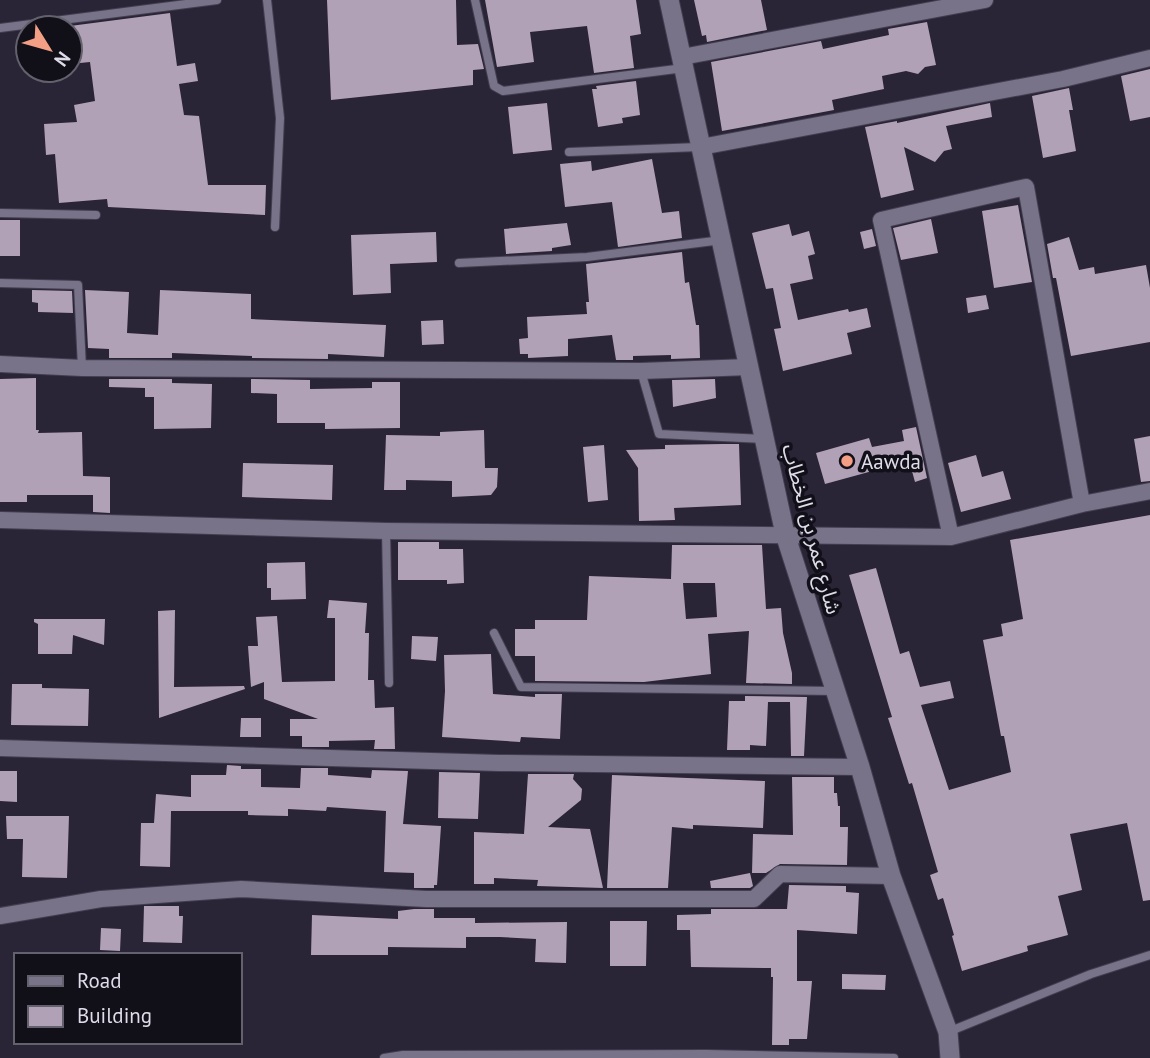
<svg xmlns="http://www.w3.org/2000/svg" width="1150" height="1058" font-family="'PT Sans','Noto Sans Arabic',sans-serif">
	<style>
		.building { fill: #b0a1b6; fill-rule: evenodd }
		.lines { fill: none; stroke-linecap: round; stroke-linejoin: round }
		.service-casing { stroke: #433f4f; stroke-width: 10 }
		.minor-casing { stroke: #433f4f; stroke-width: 18 }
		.secondary-casing { stroke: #433f4f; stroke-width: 21 }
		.service { stroke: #79738a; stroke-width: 8 }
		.minor { stroke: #79738a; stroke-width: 16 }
		.secondary { stroke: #79738a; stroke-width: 19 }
		.poi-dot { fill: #f39f85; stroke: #110f18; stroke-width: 2.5 }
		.labels { text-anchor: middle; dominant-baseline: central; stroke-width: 7; stroke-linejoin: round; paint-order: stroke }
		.poi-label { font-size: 21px; fill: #dfdce9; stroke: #110f18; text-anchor: start }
		.street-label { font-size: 21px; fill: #dfdce9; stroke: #110f18 }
	</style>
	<rect width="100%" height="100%" fill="#2a2437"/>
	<path class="building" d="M327 0H456L457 45 478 44 484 69 473 70V85L331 100Z
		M485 0H636L641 34 630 36 634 68 594 73 587 26 530 32 534 62 497 67Z
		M694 0H761L767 30 707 42 706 35 702 36Z
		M170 13 177 66 195 63 198 81 179 84 184 115 199 116 208 185H266L265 215 108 207 107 199 59 203 55 154 46 155 44 124 77 122 74 105 95 101 90 62 70 64V26Z
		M927 22 936 65 925 67 918 74 906 71 882 76 884 89 832 100 834 110 722 131 711 62 821 41 823 49 889 35 888 29Z
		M1150 69V117L1130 121 1121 76Z
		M636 81 640 115 622 118 623 123 598 127 592 89H597L596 86Z
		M1069 88 1073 110H1069L1076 151 1043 158 1032 96Z
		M547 103 552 150 513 154 508 107Z
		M990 103 992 117 946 126 952 149 944 151 935 162 904 147 914 190 881 198 865 127 897 121V123Z
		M652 159 662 213 679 211 682 238 618 247 612 202 565 207 560 164 591 161 592 171Z
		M1018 205 1032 282 994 288 982 211Z
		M931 219 938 253 901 260 893 228Z
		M0 220H20V256H0Z
		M567 223 571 245 552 248V251L506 254 504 229Z
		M789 224 792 236 809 231 815 254 808 256 813 279 790 284 798 320 848 309 849 312 867 308 871 327 847 333 852 354 783 371 774 329 781 328 773 288 766 289 752 233Z
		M872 229 876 246 864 249 860 232Z
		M436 232 437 262 390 264 391 293 353 295 351 235Z
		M1069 237 1079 270 1094 267 1095 274 1146 265 1150 288V342L1071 356 1056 278H1053L1047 244Z
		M682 252 685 283 689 282 696 325H699L700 358 671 359V355L633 356V360H616L612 335 568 339V356L528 358V354H520L519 339 528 338 527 317 587 314 586 302H589L586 264Z
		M32 290 72 291 73 313 38 312V303L32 302Z
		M85 290 129 292 127 333 158 335 160 290 251 294V319L386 325 384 357 328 354V359L252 358V356L172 353V358H109V349L88 348Z
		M986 295 989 309 968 313 966 298Z
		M443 320 444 344 422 345 421 321Z
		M36 378V430H39L38 433 82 432 83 476 110 477V513L93 512V495H27V502H0V379Z
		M109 379H172V383L212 384 211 428 154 429V397H145V388L109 387Z
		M251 379 310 380V389L372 388V382H400V428L325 429V423H277V394L251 393Z
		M715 379 716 398 673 407 672 380Z
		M916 427 927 478 915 482 910 464 876 470 825 484 816 453 869 438 872 447 904 441 902 430Z
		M484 430 485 468H498L497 487 491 495 452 497V481L406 480V490H384L386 435 440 436V432Z
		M1150 436V481L1141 482 1134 439Z
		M722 444H739L741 505 674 508 675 520 639 521 638 468 626 450 665 449V445Z
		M604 445 608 500 588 502 583 447Z
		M976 455 982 477 1003 471 1011 499 961 512 948 463Z
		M243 463 333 465 332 500 242 497Z
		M1150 515V900L1143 901 1127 823 1070 834 1082 890 1058 896 1068 935 1027 946 1028 951 962 971 952 936 954 935 943 898 938 900 930 875 938 872 912 783 909 784 888 718 892 717 849 575 876 568 900 654 909 651 920 687 950 681 954 698 921 705 949 790 1011 772 1004 736H1001L983 640 1003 636 1001 624 1023 619 1010 540Z
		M398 542H439V549H463L464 583 447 584V580H398Z
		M672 545H762L766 609 781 608 783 633 792 673V684L746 683 749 631 708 634 711 674 644 682 535 681V656H515V629H535V620H587L589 576 671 579ZM683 583H715L717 617 686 619Z
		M305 562 306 599 271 600V588H267V563Z
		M329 600 367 603 365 633H369L368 680H374L375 708 394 707 395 749H374L375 740 329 741V747H302V736H290V719H318L264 699V682L251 687 248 646H258L256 617 277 616 282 682 335 681V618H327Z
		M175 610 174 687 244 686 245 689 159 718 158 611Z
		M34 619H105L104 645 73 635 72 654H38V624L34 622Z
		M412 636 438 637 436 661 411 659Z
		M491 654 493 694 535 697V694H562L560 739 521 737 520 742 442 737 445 691 444 655Z
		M12 684H42V688L89 689 88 726 11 725Z
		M745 696 807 697 804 756H791L790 702H768L766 746 750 745V750H727L729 701H745Z
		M241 718H261V737H240Z
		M227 765 241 766V769H261V787L300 788 301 768H328V775L371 778 372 770 408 771 403 824 441 826 437 885H434V888H414V873L384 872 386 811 327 807 326 811 288 809V816L248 815V811H171L170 867 140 866 141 823H154L156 794 191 797V775H226Z
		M0 771H17V802L0 801Z
		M439 772 480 773 478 819 438 818Z
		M528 774H574L573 779 582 789 581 800 548 827 590 829 603 888 537 886 538 880 494 878V884H474V832L524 834Z
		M612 775 765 781 763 828 693 825V829L672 827 668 888H607Z
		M792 777H834V793H837L838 806H840V827H848L847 865 780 864 766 873H752L753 834 793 835Z
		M6 816H69L67 878 22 877 23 839H7Z
		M750 873 753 886 750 888H711L710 881Z
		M789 885 846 886V892L859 893 857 934 797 930V981H812L807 1039H789V1045H772L773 977H771V968L691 967 690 930H677V915L711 914V909H787Z
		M144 906H179V916H183L182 943 143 942Z
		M414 909H434V918H475V923L567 922 566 963 535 962 536 939 500 937H466V948L388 947V955H311L312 915 398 919V911Z
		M610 921H647L646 966H610Z
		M101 928 121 929 120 951 100 950Z
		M842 974 886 975 885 990 842 989Z"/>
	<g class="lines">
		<defs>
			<path id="service" d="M267 0 280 118 275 227
				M475 0 494 86 503 91 684 68
				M0 28 217 0
				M569 152 699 147
				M0 213 96 215
				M459 263 587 257 722 240
				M0 283 78 285 82 368
				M641 371 659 434 764 439
				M386 531 389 683
				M494 633 521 687 834 691
				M948 1032 1091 974 1150 955
				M384 1058 403 1055 706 1054 894 1058"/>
			<path id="minor" d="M682 57 985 0
				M701 147 1063 79 1150 58
				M0 364 82 368 641 371 749 367
				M0 520 386 531 951 537 1082 504 1150 491
				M951 537 881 220 1026 187 1082 504
				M0 748 499 763 860 767
				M0 916 101 899 241 889 426 899H754L780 874 891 876"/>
			<path id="secondary" d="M669 0 785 534 860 767 891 876 948 1032 950 1058"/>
		</defs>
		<use href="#service" class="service-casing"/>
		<use href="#minor" class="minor-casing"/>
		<use href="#secondary" class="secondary-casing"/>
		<use href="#service" class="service"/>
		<use href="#minor" class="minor"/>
		<use href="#secondary" class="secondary"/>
	</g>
	<circle class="poi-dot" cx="847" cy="461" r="7"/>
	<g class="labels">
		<g class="poi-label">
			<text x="861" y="461">Aawda</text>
		</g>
		<g class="street-label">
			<text transform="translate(812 529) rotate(75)">شارع عمر بن الخطاب</text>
		</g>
	</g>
	<rect x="14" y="953" width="228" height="91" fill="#110f18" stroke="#63616c" stroke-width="2"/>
	<rect x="28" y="976" width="35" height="10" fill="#79738a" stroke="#63616c" stroke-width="2"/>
	<text x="77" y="988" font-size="21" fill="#dfdce9">Road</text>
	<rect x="28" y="1006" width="35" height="21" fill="#b0a1b6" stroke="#63616c" stroke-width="2"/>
	<text x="77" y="1023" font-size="21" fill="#dfdce9">Building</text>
	<g transform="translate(49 49) rotate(127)"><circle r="33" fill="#110f18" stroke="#63616c" stroke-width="2"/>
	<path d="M0-5L12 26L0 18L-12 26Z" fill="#f39f85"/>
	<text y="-10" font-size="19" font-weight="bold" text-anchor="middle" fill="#dfdce9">N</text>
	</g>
</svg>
